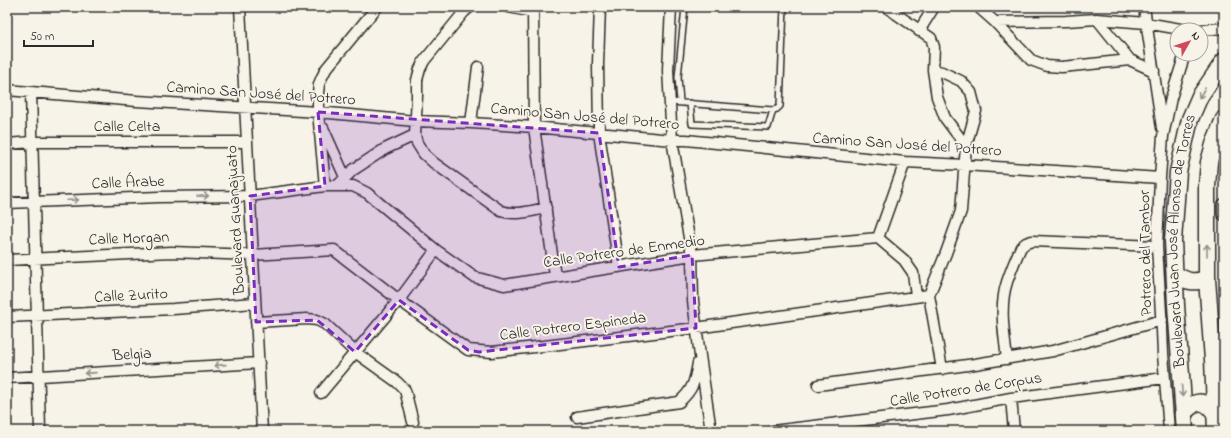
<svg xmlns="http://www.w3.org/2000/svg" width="1231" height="438" font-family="'Indie Flower',sans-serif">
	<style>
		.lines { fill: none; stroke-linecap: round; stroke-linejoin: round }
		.service-casing { stroke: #2b2b2b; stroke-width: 8 }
		.minor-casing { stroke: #2b2b2b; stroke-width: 13 }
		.tertiary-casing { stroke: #2b2b2b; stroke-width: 15 }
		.primary-casing { stroke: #2b2b2b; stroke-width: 19 }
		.service { stroke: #f7f3e8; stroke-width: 5 }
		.minor { stroke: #f7f3e8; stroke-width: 10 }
		.tertiary { stroke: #f7f3e8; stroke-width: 12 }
		.primary { stroke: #f7f3e8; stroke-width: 16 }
		.oneway { stroke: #918f8a }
		.marked { fill: #7b2cbf; fill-opacity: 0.2; stroke: #7b2cbf; stroke-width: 3; stroke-dasharray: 8 5; stroke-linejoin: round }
		.labels { text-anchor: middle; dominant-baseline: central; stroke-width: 4; stroke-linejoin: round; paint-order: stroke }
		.street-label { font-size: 16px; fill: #2b2b2b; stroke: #f7f3e8 }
	</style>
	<rect width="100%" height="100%" fill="#f7f3e8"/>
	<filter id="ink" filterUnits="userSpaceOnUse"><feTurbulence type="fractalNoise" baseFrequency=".025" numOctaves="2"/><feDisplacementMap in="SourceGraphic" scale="8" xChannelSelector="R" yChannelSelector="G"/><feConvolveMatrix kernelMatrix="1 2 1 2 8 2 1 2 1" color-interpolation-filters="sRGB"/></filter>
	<g filter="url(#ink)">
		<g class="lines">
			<defs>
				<path id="service" d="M670 102 773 110 777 109 780 106 784 7
					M680 102 678 77 685 7
					M690 103 692 124 768 127 773 110"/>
				<path id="minor" d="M240 7 262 431
					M470 7 464 12 424 61 420 69 417 80V96L415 135 417 143 424 154 434 163 501 211C516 216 530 211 546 208
					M508 7 533 12
					M533 7 534 127 555 276
					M600 7 598 64 599 133 619 267
					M671 7 668 70 672 140 692 255 693 301 700 356 711 431
					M886 7 931 38 934 47 933 70 937 97 945 118 966 146
					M978 7 995 22 1031 60 1047 66 1062 67 1130 60 1154 71
					M1144 7 1162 128
					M1097 19 1130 60
					M995 22 1066 21 1097 19 1146 23 1186 30
					M1201 30 1224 28
					M919 31 934 7
					M933 70 942 72 961 81 971 92 976 111 966 146 961 211 946 253 929 295 942 369
					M7 90 137 101 318 112 415 121 471 123 534 127 672 140H686L905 162 965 165 1160 178
					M31 92 40 431
					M471 123 478 67
					M323 128 345 177
					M7 144 32 142H247
					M325 186 318 112V93L319 84 322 77 326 69 377 7
					M337 186 353 170 385 149 415 135
					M7 203 159 197 250 196 325 186H353L367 193 436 250 474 277 504 285 692 255 878 238
					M878 238 905 162
					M878 238 904 260 913 273 916 296
					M7 260 171 252 253 255 334 250 399 300 468 350 492 352 696 328 929 295
					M7 317 173 309 255 303
					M256 322 307 319 317 320 325 324 355 352 397 382 405 390 413 422
					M1007 359C1004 334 999 306 1007 282 1011 270 1016 258 1021 247L1026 243 1032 241 1157 246
					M7 378 259 363
					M818 385 975 364 1053 351 1162 320
					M321 393 399 300 436 250
					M1011 398 1014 431
					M577 417 679 402C693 390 695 381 698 363
					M772 431 948 410 1011 398 1164 378
					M1169 431 1163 354 1162 330 1157 246 1160 178 1163 136 1171 98 1185 54"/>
				<path id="tertiary" d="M1224 205V214"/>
				<g id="primary">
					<path d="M1176 275C1188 282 1193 283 1207 279"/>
					<path d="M1184 412C1187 410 1191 406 1194 404 1202 400 1210 405 1214 412"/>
					<path id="s1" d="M1185 431 1176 305 1173 241 1178 172 1190 119 1200 96 1224 61"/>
					<path d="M1216 431 1213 360 1207 279V186L1209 162 1215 141 1224 119"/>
				</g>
			</defs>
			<use href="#service" class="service-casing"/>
			<use href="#minor" class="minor-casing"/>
			<use href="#tertiary" class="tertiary-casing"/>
			<use href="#primary" class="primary-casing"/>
			<use href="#service" class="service"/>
			<use href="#minor" class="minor"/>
			<use href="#tertiary" class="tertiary"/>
			<use href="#primary" class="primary"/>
		</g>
		<defs><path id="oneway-shaft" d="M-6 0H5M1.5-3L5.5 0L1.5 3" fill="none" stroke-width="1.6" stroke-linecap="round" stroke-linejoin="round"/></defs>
		<g class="oneway">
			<use href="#oneway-shaft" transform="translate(1202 93) rotate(121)"/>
			<use href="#oneway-shaft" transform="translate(203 196) rotate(-1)"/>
			<use href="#oneway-shaft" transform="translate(73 200) rotate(-2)"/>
			<use href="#oneway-shaft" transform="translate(1207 250) rotate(-90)"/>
			<use href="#oneway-shaft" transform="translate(220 365) rotate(176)"/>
			<use href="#oneway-shaft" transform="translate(90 373) rotate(176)"/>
			<use href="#oneway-shaft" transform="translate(1182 391) rotate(86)"/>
		</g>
	</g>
	<path class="marked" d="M318 112 599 133 619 267 692 255 696 328 479 352 468 350 399 300 355 352 317 320 256 322 250 196 325 186Z"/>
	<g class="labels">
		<g class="street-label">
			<text transform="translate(261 94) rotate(4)">Camino San José del Potrero</text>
			<text transform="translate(585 117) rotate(5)">Camino San José del Potrero</text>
			<text x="127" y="127">Calle Celta</text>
			<text transform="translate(907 145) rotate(4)">Camino San José del Potrero</text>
			<text transform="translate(128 183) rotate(-2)">Calle Árabe</text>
			<text transform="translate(236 220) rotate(-93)">Boulevard Guanajuato</text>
			<text transform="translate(129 239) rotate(-2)">Calle Morgan</text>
			<text stroke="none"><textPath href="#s1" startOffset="191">Boulevard Juan José Alonso de Torres</textPath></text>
			<text transform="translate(624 252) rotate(-8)">Calle Potrero de Enmedio</text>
			<text transform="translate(1146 253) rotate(-91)">Potrero del Tambor</text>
			<text transform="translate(131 296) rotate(-3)">Calle Zurito</text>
			<text transform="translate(573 327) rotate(-7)">Calle Potrero Espineda</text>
			<text transform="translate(132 355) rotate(-4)">Belgia</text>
			<text transform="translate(966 390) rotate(-9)">Calle Potrero de Corpus</text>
		</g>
	</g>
	<rect width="1231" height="438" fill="none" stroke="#f7f3e8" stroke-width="24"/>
	<rect x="12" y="12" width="1207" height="414" fill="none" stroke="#2b2b2b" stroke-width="1.5" filter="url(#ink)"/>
	<g transform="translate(1189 42) rotate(51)"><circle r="19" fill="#f7f3e8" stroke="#a5a39c"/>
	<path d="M0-3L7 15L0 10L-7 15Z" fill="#d1495b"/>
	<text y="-6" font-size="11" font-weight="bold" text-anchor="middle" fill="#2b2b2b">N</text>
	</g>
	<path d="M24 40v6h69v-6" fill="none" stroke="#2b2b2b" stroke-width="2"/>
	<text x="30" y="40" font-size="12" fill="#2b2b2b" stroke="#f7f3e8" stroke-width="3" paint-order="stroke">50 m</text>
</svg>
